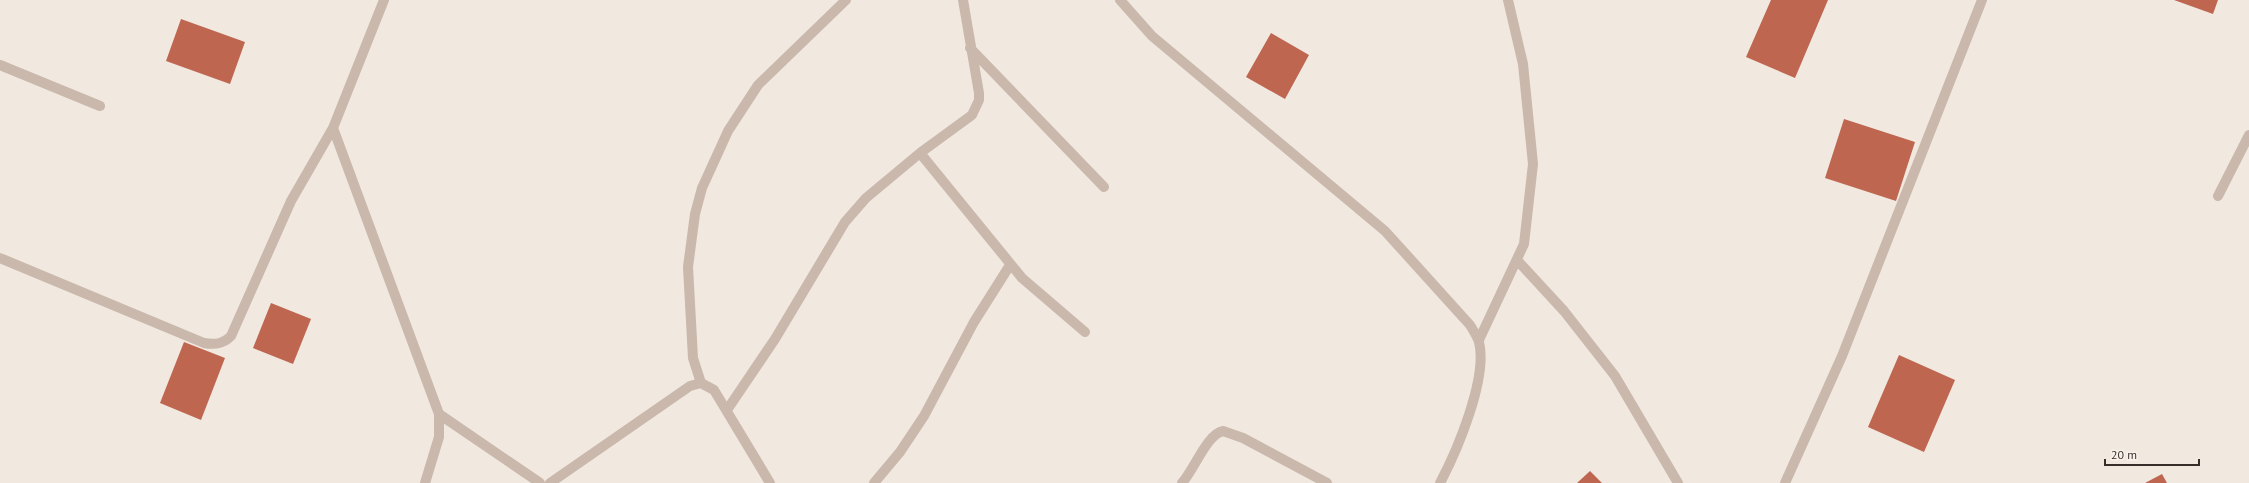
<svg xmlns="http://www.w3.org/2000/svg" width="2249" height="483" font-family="'PT Sans',sans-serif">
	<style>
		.building { fill: #be6650 }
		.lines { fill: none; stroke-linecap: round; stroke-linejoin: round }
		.street { stroke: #c9b8ab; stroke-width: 10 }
	</style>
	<rect width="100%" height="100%" fill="#f1e8df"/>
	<path class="building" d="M1771 0H1828L1795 78 1746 57Z
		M2174 0H2218L2213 14Z
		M181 19 245 42 230 84 166 61Z
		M1271 33 1309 55 1285 99 1246 77Z
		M1844 119 1915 142 1896 201 1825 178Z
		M271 303 311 319 293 364 253 348Z
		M184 342 225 358 201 420 160 403Z
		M1899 355 1955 380 1924 452 1868 427Z
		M1590 471 1602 483H1577Z
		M2162 474 2167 483H2145Z"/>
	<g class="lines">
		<path class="street" d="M1120 0 1152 36 1385 231 1470 325C1473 330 1477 336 1479 342 1488 378 1457 451 1440 483
			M970 48 1104 187
			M0 65 100 106
			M333 128 439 414V437L425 483
			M920 153 1022 278 1085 332
			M2218 196 2249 135
			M0 258 204 343C215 345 223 344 231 336L291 201 333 128 384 0
			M1517 260 1564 311 1615 376 1678 483
			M1479 340 1524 244 1533 164 1523 64 1508 0
			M701 383 693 358 688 267 695 214 702 188 728 131 758 85 846 0
			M727 410 775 339 845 222 866 198 920 153 972 115 979 100V93L963 0
			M439 414 540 483
			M550 483 690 386 701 383 714 390 770 483
			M874 483 900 452 924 416 974 322 1010 265
			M1182 483C1194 470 1207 434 1223 431L1243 438 1327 483
			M1785 483 1842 356 1982 0"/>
	</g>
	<path d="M2105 459v6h94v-6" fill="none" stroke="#372e2a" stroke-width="2"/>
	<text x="2111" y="459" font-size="12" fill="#372e2a" stroke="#f9f2eb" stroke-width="3" paint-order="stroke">20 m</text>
</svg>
